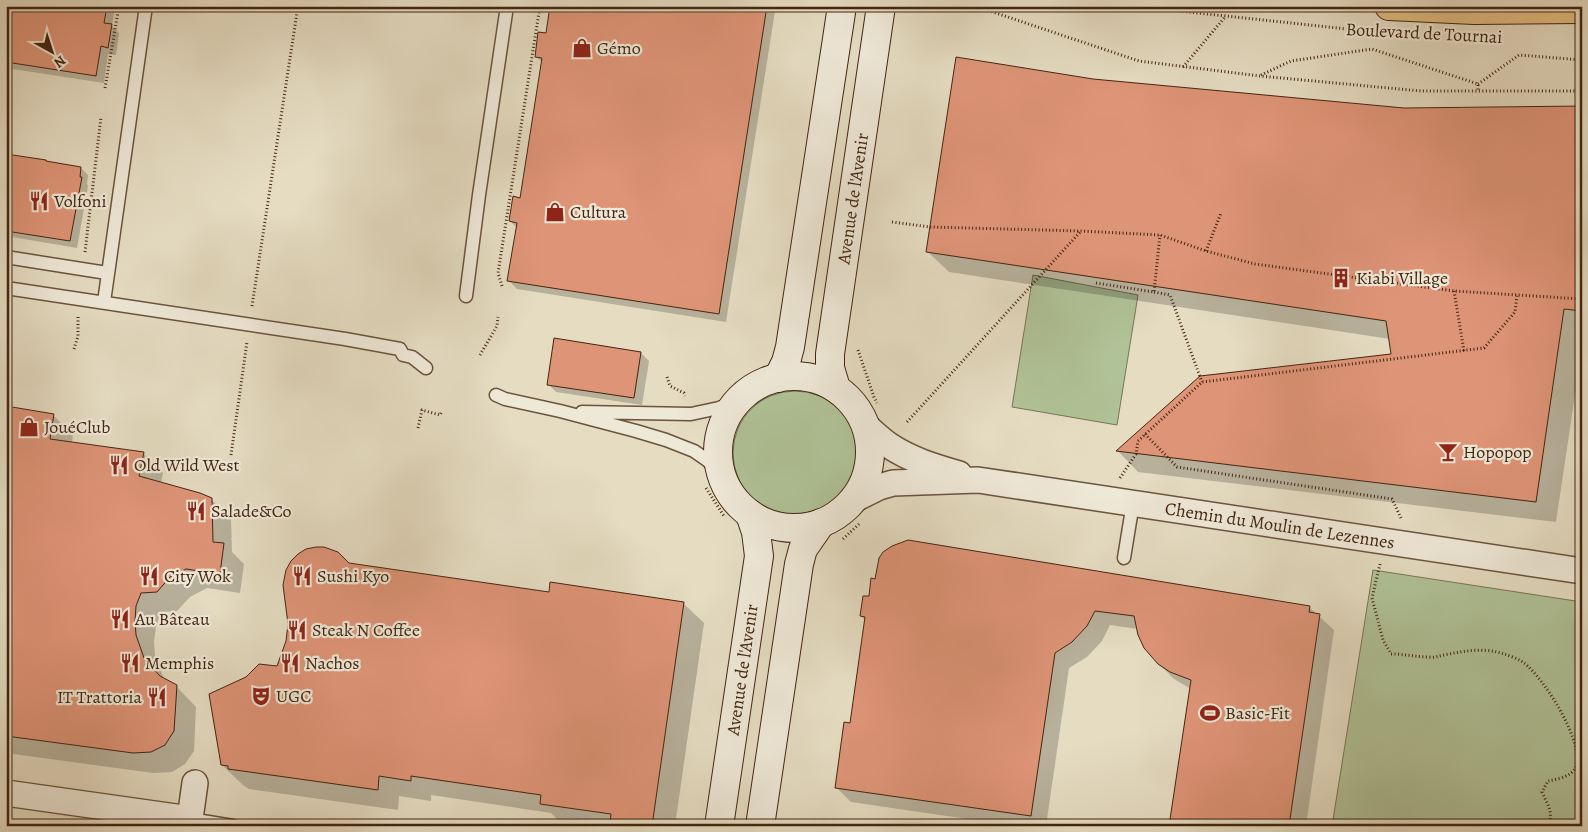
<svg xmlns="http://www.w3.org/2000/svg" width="1588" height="832" font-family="Alegreya,serif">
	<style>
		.green { fill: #b0c297; stroke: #7a7454 }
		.shadow { fill: #0003 }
		.building { fill: #de9477; stroke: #442510 }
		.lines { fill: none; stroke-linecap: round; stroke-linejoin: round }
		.lane-casing { stroke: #6c533c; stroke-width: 15 }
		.street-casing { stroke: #6c533c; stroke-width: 28 }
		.secondary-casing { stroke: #442510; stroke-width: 30 }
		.primary-casing { stroke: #442510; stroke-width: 30 }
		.path { stroke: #442510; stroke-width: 3; stroke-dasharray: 1 2.5; stroke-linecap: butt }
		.lane { stroke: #eee8d7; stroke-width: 12 }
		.street { stroke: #eee8d7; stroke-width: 25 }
		.secondary { stroke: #eee8d7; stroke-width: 28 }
		.primary { stroke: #e2be81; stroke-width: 28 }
		.labels { text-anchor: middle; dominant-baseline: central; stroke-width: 4.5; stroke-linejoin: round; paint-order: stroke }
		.street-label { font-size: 18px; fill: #442510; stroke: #eee8d7 }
		.poi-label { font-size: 18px; fill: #442510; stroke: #eee8d7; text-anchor: start }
	</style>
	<rect width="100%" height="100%" fill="#e5dcc2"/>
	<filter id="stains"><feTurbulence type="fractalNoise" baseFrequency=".004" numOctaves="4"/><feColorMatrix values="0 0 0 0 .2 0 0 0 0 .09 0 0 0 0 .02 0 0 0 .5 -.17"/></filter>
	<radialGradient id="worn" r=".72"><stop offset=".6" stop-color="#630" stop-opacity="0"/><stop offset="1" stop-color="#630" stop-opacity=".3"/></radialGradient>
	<path class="green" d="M1033 275 1138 295 1117 425 1012 407Z
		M733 453a62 62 0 1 1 124 0a62 62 0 1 1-124 0Z
		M1373 570 1582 602V826H1332Z"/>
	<path class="shadow" d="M6 6H115L112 26 119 33 116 55 108 54 104 83 6 68Z
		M552 6H771L775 11 726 322 517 289 509 281 517 228 510 221 521 199 543 63 536 57 547 34Z
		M1093 80 1404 109 1582 107V348L1556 522 1138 472 1118 451 1200 377 1393 355 1390 339 949 272 928 252Z
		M6 156 81 168 88 175 87 184 88 186 77 248 6 236Z
		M641 353 649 361 642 405 556 392 548 384Z
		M6 408 53 415 73 435 72 443 143 453 163 473 161 484 211 499 231 519 232 552 244 564 240 593 207 588 190 597 177 611 161 612 156 627 154 642 155 656 164 679 176 686 196 707 194 751 185 764 172 772 153 773 6 753Z
		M349 564 550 593 683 603 704 623 675 826H575L562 824 551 813 431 795V801L399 796 398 810 249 789 243 785 222 765 277 668Z
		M864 597 1309 607 1334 630 1306 826H1171L1191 689 1174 679 1159 664 1138 629 1110 625 1102 641 1087 657 1069 668 1046 826H1015L851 802 836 787 851 724 866 621 861 616Z"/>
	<path class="building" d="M6 6H107L104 23 112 24 108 48 101 46 96 76 6 62Z
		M550 6H767L719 314 507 281 517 223 509 221 513 196 520 198 542 58 535 57 538 32 546 33Z
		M956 57 1093 79 1404 108 1582 106V311L1564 309 1536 502 1116 451 1200 376 1391 354 1386 321 926 252Z
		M6 154 46 160V161L81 167 80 177H82L70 241 6 231Z
		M554 338 641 352 634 398 547 385Z
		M6 406 54 414 50 439 144 452 139 476 200 493 212 498 213 542 224 543 220 574 186 569 170 577 157 592 141 593 136 606 135 621 136 635 144 658 160 676 177 685 174 731 165 745 151 752 133 753 6 736Z
		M908 540 1310 606 1309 612 1320 614 1289 826H1169L1191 680 1170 672 1158 664 1144 648 1138 635 1134 616 1095 611 1087 626 1072 642 1055 653 1031 816 835 788 844 722 850 723 865 617 860 616 863 596H869L871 578 875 579 879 558 883 552 892 546Z
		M316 547H324L338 552 349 563 549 592 550 582 684 602 652 826H629L610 823 611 814 540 804 541 795 411 776V781L379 776 378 790 228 769V766L221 765 209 694 246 677 259 664 277 666 286 641 288 624 283 585 286 570 291 561 298 554 306 549Z"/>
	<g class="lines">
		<defs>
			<path id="lane" d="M6 257 107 273
				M6 288 345 339 400 349 403 355 412 357 426 368
				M466 296 479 195 507 6
				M104 302 146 6
				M496 395 505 399 560 411 636 431 666 440 694 451 707 460 720 473
				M582 412 691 414 719 408 738 401
				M1124 558 1133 503
				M190 819 233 826"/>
			<g id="street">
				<path d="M865 425C873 432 881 440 890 446 911 460 935 467 959 474"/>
				<path id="s1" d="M853 500 879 487 893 483 978 480 1582 571"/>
				<path d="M6 793 190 819"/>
				<path d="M189 826 195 783"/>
			</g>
			<g id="secondary">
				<circle cx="794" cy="452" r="76"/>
				<path d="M778 378 786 362 790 347 842 6"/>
				<path id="s2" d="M836 388 830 368V354L881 6"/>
				<path id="s3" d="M719 826 759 556 756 532 750 514"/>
				<path d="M760 826 799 564 803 549 821 523"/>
			</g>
			<path id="primary" d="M1389 6 1474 10 1582 9"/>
		</defs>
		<use href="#lane" class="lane-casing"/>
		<use href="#street" class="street-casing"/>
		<use href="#secondary" class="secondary-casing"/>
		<use href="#primary" class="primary-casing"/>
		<path class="path" d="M975 6 1139 61 1260 76 1421 91H1582
			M1148 6 1179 11 1384 33
			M1183 67 1225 17
			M1261 75 1291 61 1372 49 1478 84V91
			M1478 84 1519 55 1582 60
			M105 88 119 6
			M892 222 930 227 1081 231 1160 235 1206 251 1255 264 1454 291 1582 299
			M1206 251 1221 213
			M85 252 101 117
			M1096 283 1154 292 1160 235
			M502 286 498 273 540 6
			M1454 291 1464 351
			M1154 292 1170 295 1202 382
			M252 306 298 6
			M74 349 78 336V316
			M858 350 874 397 877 403
			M480 355 497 326 498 317
			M667 377 670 386 684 393 685 396
			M907 422 1081 231
			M418 428 422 410 440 415 442 411
			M1145 434 1177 467 1392 499 1401 518
			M231 455 247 342
			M1120 478 1136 454 1138 441 1202 382 1484 348 1515 312 1517 295
			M706 488 724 516
			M843 539 859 524
			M1380 564 1372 598 1383 640 1391 654C1404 654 1416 657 1429 657 1434 658 1439 656 1444 655 1464 651 1484 647 1504 654 1510 656 1519 659 1524 663 1544 678 1587 745 1575 769 1570 777 1557 779 1548 781L1542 792C1548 806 1553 810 1549 826"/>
		<use href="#lane" class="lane"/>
		<use href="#street" class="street"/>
		<use href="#secondary" class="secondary"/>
		<use href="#primary" class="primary"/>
	</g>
	<defs>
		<symbol id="shop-bare" viewBox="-9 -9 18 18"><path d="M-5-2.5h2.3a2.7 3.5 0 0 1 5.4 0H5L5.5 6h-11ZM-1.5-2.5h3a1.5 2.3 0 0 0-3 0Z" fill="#8f2418" stroke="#eee8d7" stroke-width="2.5" paint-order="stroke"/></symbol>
		<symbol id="restaurant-bare" viewBox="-9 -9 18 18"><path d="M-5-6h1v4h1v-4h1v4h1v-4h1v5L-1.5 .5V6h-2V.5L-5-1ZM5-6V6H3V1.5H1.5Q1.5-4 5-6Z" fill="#8f2418" stroke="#eee8d7" stroke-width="2.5" paint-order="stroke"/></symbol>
		<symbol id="building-bare" viewBox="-9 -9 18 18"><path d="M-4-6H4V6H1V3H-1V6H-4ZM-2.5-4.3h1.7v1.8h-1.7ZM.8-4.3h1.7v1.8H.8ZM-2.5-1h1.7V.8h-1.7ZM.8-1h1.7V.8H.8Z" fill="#8f2418" stroke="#eee8d7" stroke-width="2.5" paint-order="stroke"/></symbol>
		<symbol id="bar-bare" viewBox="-9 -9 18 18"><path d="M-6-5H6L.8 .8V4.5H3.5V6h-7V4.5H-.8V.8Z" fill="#8f2418" stroke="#eee8d7" stroke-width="2.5" paint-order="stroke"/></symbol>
		<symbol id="theatre-bare" viewBox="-9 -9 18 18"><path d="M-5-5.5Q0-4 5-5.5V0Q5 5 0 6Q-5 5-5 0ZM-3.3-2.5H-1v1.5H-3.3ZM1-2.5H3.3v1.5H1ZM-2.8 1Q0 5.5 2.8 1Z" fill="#8f2418" stroke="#eee8d7" stroke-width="2.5" paint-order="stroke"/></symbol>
		<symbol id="stadium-bare" viewBox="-9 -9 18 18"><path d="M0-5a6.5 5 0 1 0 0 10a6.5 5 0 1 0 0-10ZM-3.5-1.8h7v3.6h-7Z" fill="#8f2418" stroke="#eee8d7" stroke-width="2.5" paint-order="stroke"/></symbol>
	</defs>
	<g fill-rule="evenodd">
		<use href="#shop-bare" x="568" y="34" width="28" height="28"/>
		<use href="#restaurant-bare" x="25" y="187" width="28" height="28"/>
		<use href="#shop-bare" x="541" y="198" width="28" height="28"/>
		<use href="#building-bare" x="1327" y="264" width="28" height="28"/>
		<use href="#shop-bare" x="15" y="413" width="28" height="28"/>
		<use href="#bar-bare" x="1434" y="438" width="28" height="28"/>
		<use href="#restaurant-bare" x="105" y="451" width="28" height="28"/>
		<use href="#restaurant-bare" x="182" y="497" width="28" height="28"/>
		<use href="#restaurant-bare" x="135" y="562" width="28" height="28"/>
		<use href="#restaurant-bare" x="288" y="562" width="28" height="28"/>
		<use href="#restaurant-bare" x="106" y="605" width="28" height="28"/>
		<use href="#restaurant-bare" x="283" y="616" width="28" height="28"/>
		<use href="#restaurant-bare" x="116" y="649" width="28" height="28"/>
		<use href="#restaurant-bare" x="276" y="649" width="28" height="28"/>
		<use href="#theatre-bare" x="247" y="682" width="28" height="28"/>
		<use href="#restaurant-bare" x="143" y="683" width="28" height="28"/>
		<use href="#stadium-bare" x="1196" y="699" width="28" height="28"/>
	</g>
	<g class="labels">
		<g class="street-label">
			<text transform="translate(1424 33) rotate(3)">Boulevard de Tournai</text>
			<text stroke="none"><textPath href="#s2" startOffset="192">Avenue de l'Avenir</textPath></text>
			<text stroke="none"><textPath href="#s1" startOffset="434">Chemin du Moulin de Lezennes</textPath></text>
			<text stroke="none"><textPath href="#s3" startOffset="158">Avenue de l'Avenir</textPath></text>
		</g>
		<g class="poi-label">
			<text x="597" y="48">Gémo</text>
			<text x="54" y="201">Volfoni</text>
			<text x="570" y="212">Cultura</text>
			<text x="1356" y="278">Kiabi Village</text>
			<text x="44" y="427">JouéClub</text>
			<text x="1463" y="452">Hopopop</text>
			<text x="134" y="465">Old Wild West</text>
			<text x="211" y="511">Salade&amp;Co</text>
			<text x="164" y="576">City Wok</text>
			<text x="317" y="576">Sushi Kyo</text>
			<text x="135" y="619">Au Bâteau</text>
			<text x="312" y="630">Steak N Coffee</text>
			<text x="145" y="663">Memphis</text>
			<text x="305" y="663">Nachos</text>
			<text x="276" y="696">UGC</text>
			<text x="142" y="697" text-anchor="end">IT Trattoria</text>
			<text x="1225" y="713">Basic-Fit</text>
		</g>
	</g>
	<rect width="1588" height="832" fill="none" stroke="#e5dcc2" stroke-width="25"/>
	<rect x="8" y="8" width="1573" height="817" fill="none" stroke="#442510" stroke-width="2.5"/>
	<rect x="12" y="12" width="1563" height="807" fill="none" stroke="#442510"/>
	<g transform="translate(52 52) rotate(141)" stroke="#eee8d7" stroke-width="4" paint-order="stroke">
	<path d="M0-4L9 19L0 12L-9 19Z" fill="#442510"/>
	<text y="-8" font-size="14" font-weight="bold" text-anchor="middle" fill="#442510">N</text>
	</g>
	<rect width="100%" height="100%" filter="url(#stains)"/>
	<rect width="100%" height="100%" fill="url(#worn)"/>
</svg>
